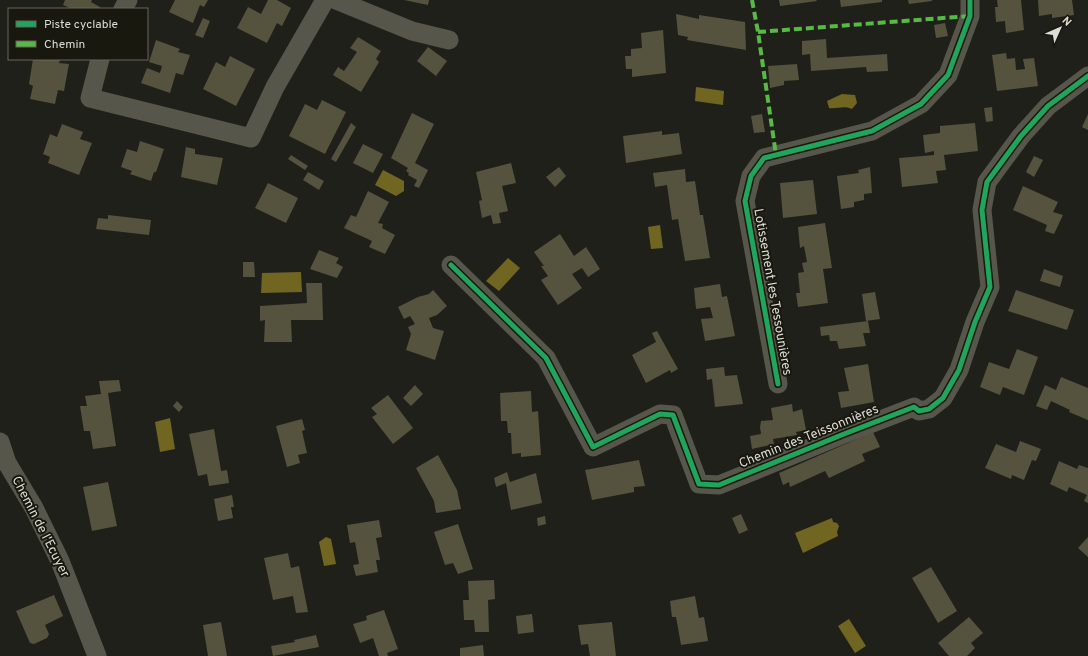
<svg xmlns="http://www.w3.org/2000/svg" width="1088" height="656" font-family="Overpass,sans-serif">
	<style>
		.water { fill: #706622 }
		.building { fill: #55523d }
		.lines { fill: none; stroke-linecap: round; stroke-linejoin: round }
		.minor { stroke: #57564b; stroke-width: 19 }
		.quiet { stroke: #58b947; stroke-width: 4; stroke-dasharray: 8 4; stroke-linecap: butt }
		.cycleway-casing { stroke: #19180f; stroke-width: 8 }
		.cycleway { stroke: #20a55d; stroke-width: 5 }
		.labels { text-anchor: middle; dominant-baseline: central; stroke-width: 4; stroke-linejoin: round; paint-order: stroke }
		.street-label { font-size: 13px; fill: #dddcd6; stroke: #19180f }
	</style>
	<rect width="100%" height="100%" fill="#20201b"/>
	<path class="water" d="M696 87 724 91 723 105 695 101Z
		M842 94 855 95 857 103 852 109C845 105 837 109 829 108L827 101Z
		M383 170 404 181V191L396 196 375 185Z
		M660 225 663 248 651 249 648 227Z
		M508 258 520 268 499 291 486 281Z
		M301 272 302 292 261 293 262 273Z
		M170 418 175 449 160 452 155 422Z
		M832 518 833 522 837 523 839 526 837 532 838 536 803 553 795 533Z
		M326 537 331 539 336 564 324 566 319 542Z
		M849 619 866 646 855 653 838 626Z"/>
	<path class="building" d="M65 0H92L91 2 100 7 99 9H72L63 5Z
		M175 0H208L204 7 200 5 193 23 169 12Z
		M268 0H277L291 8 282 26 277 23 267 43 237 28 248 7 261 14Z
		M404 0H429L428 5Z
		M779 0H816L817 1 780 6Z
		M840 0H882V2L841 7Z
		M908 0H932V1L909 4Z
		M997 0H1021L1024 30 1006 33 1005 21 996 22 995 7H998Z
		M1038 0H1072L1074 15 1052 18V14L1039 16Z
		M676 14 699 19V15L745 22 746 50 687 40 688 37 678 35Z
		M203 18 210 21 203 38 195 35Z
		M945 23 948 36 936 38 934 25Z
		M663 30 666 73 632 77V69H626L625 56H631V49L642 48 641 33Z
		M358 37 381 51 376 59 379 62 361 92 333 75 338 67 344 71 357 52 350 48Z
		M826 39 827 58 887 54 888 71 867 72 866 67 811 71 810 54 802 55V41Z
		M156 40 180 49 178 52 190 55 183 75 176 73 170 93 141 83 147 68 160 73 162 66 149 62Z
		M428 47 447 61 436 76 417 61Z
		M1006 53 1007 59 1015 58 1016 70 1025 69 1023 59 1034 58 1038 86 997 91 992 55Z
		M230 56 255 69 236 106 203 89 216 62 225 67Z
		M33 59H54L60 60 59 63 69 64 64 91 58 90 55 104 30 99 33 86 29 84Z
		M797 64 799 80 784 81V85L770 88 768 66Z
		M322 100 346 112 325 154 289 136 305 104 317 110Z
		M992 107 993 121 986 122 984 108Z
		M412 113 434 124 415 163 428 170 419 188 414 186 417 180 408 175 409 173 406 171 408 168 391 158Z
		M762 114 765 132 754 133 751 116Z
		M1088 114V130L1082 127Z
		M351 123 356 127 336 162 331 159Z
		M975 123 978 151 944 155 946 170 936 171 938 183 902 187 899 158 934 155V151L925 153 923 135 940 133V126Z
		M62 124 83 132 80 139 92 143 79 175 48 163 50 157 43 154 50 134 57 137Z
		M662 131V135L679 133 682 154 626 163 623 136Z
		M140 141 164 149 156 172H154L151 181 130 174 132 171 121 167 127 149 137 152Z
		M363 144 383 154 373 173 353 163Z
		M186 147 195 149V154L223 158 217 185 181 177Z
		M291 155 308 166 305 170 288 159Z
		M1034 156 1043 160 1034 177 1026 172Z
		M511 163 516 183 502 186 508 211 499 213 501 223 493 224 491 215 482 218 479 201 482 200 476 172Z
		M559 167 566 176 555 187 546 177Z
		M870 167 872 193 864 194V200L854 202V207L841 209 837 176 859 173 858 170Z
		M685 169 686 182 695 181 700 215H703L710 258 685 261 678 219 672 220 667 185 655 187 653 173Z
		M308 172 324 181 319 190 303 180Z
		M813 180 817 214 783 218 780 183Z
		M268 183 298 198 286 223 255 208Z
		M1023 186 1058 202 1053 212 1063 215 1054 234 1045 231 1047 225 1013 210Z
		M368 191 389 202 378 223 383 224 382 228 395 235 385 254 369 247 372 241 344 228 351 215 356 217Z
		M108 215 151 220 149 235 96 229 98 218 108 219Z
		M825 223 832 268 823 269 828 303 798 307 796 293H800L798 273 804 272 802 263 807 262 804 246 800 248 798 227Z
		M560 234 574 256 586 247 600 269 588 277 582 268 572 274 582 288 558 305 541 280 548 276 541 266H544L534 252Z
		M319 250 339 258 336 263 343 267 337 278 310 269Z
		M243 262H254L255 277H243Z
		M1044 269 1063 276 1060 287 1040 281Z
		M306 283H322L323 320H291L292 342H264L265 320 260 321V306L307 303Z
		M720 284 722 297 727 296 735 336 705 341 701 319 713 318 710 307 696 309 694 288Z
		M433 290 447 306 437 315 429 318 433 328 444 331 435 360 406 350 411 334 408 327 415 324 410 316 404 319 398 307 418 297 429 294Z
		M1016 290 1074 310 1067 330 1008 311Z
		M875 292 880 319 866 321 862 294Z
		M868 321 870 333H863L866 346 839 349 837 341H830L829 335 821 336 820 327Z
		M657 331 678 369 671 373 670 370 646 383 632 355 656 342 652 333Z
		M1017 349 1038 357 1024 395 1003 387 1000 395 980 387 989 362 1009 369Z
		M868 364 874 402 841 408 838 392 849 391 844 368Z
		M724 367 725 376 737 375 743 404 715 407 712 379 707 380 706 369Z
		M1061 377 1088 388V420L1069 412 1070 410 1051 401 1047 410 1036 406 1045 385 1056 390Z
		M119 380 121 391 108 393 116 446 93 449 90 431H84L80 406H87L85 396 101 394 99 381Z
		M415 385 423 394 411 406 403 398Z
		M531 391 532 412 538 411 541 455 521 457V453L512 454 511 433H508L507 421H501L500 393Z
		M388 395 413 428 393 444 372 417 377 414 371 408Z
		M177 401 183 407 179 412 173 406Z
		M792 404 793 412 802 409 806 430 796 432 797 435 773 439 774 444 752 449 750 436 761 434 760 427 761 421 773 420 771 408Z
		M302 419 305 430 302 431 307 453 298 455 300 463 287 467 276 426Z
		M214 429 221 471 227 470 229 483 209 486 207 474 198 476 189 434Z
		M873 432 880 447 862 454 865 461 829 478 825 471 790 487 789 482 783 485 779 473Z
		M1020 441 1041 449 1036 461 1032 460 1024 480 1012 475 1011 479 985 468 996 444 1016 452Z
		M438 455 457 490 461 509 436 513 434 501 416 468Z
		M639 460 645 486 634 487V492L592 500 585 470Z
		M1059 461 1077 469 1079 465 1088 468V503L1084 501 1087 495 1069 487 1067 492 1050 484Z
		M507 472 510 482 536 473 542 503 511 510 506 483 496 487 494 478Z
		M108 482 117 526 92 531 83 487Z
		M232 495 234 507H231L233 518 218 521 214 499Z
		M741 514 748 530 739 534 732 518Z
		M545 516 546 524 538 526 537 518Z
		M379 520 382 537 376 538 380 560H376L378 572 356 576 353 565 359 564 355 542 350 543 347 525Z
		M458 524 473 569 458 574 453 563 445 565 434 532Z
		M1088 537V557L1078 548Z
		M288 553 291 568 299 566 308 612 296 613 293 596 273 600 264 558Z
		M931 567 957 611 938 623 912 578Z
		M494 580 495 599 488 600 489 632H475L474 620H464L463 600H469L468 581Z
		M54 595 63 616 45 625 49 634 47 638 34 644 30 643 16 611Z
		M695 596 699 618 704 617 708 641 681 645 676 617H672L670 601Z
		M384 610 398 649 387 653 388 656H379L373 638 360 643 353 624 367 620 366 616Z
		M532 614 534 632 518 634 516 616Z
		M969 617 983 633 971 643 975 648 967 656H949L938 643Z
		M221 622 227 656H208L203 625Z
		M612 622 616 656H590L588 644 581 645 578 625Z
		M316 635 319 647 273 656 271 646 295 642 294 640Z
		M483 645 484 656H460V648Z"/>
	<g class="lines">
		<path class="minor" d="M336 0 412 31 449 40
			M123 9 128 0
			M100 59 90 98 251 138 275 87 325 0
			M451 265 546 358 593 447 660 414 673 415 699 484 719 485 844 434 914 407 919 411 929 409 943 398 959 370 975 322 990 287 982 210 987 182 1021 136 1048 106 1088 76
			M778 384 745 201 751 176 764 158 872 131 921 104 948 75 970 16V0
			M0 442 7 463 34 508 60 561 97 656"/>
		<path class="quiet" d="M752 0 758 32 776 155
			M758 32 970 16"/>
		<defs>
			<path id="cycleway" d="M451 265 546 358 593 447 660 414 673 415 699 484 719 485 844 434 914 407 919 411 929 409 943 398 959 370 975 322 990 287 982 210 987 182 1021 136 1048 106 1088 76
				M778 384 745 201 751 176 764 158 872 131 921 104 948 75 970 16V0"/>
		</defs>
		<use href="#cycleway" class="cycleway-casing"/>
		<use href="#cycleway" class="cycleway"/>
	</g>
	<g class="labels">
		<g class="street-label">
			<text transform="translate(772 292) rotate(80)">Lotissement les Tessounières</text>
			<text transform="translate(809 437) rotate(-22)">Chemin des Teissonnières</text>
			<text transform="translate(40 527) rotate(63)">Chemin de l'Ecuyer</text>
		</g>
	</g>
	<rect x="8" y="8" width="140" height="52" fill="#19180f" stroke="#67665f"/>
	<rect x="16" y="21" width="20" height="6" fill="#20a55d" stroke="#67665f"/>
	<text x="44" y="28" font-size="12" fill="#dddcd6">Piste cyclable</text>
	<rect x="16" y="41" width="20" height="6" fill="#58b947" stroke="#67665f"/>
	<text x="44" y="48" font-size="12" fill="#dddcd6">Chemin</text>
	<g transform="translate(1060 28) rotate(45)" stroke="#19180f" stroke-width="3" paint-order="stroke">
	<path d="M0-3L7 15L0 10L-7 15Z" fill="#dddcd6"/>
	<text y="-6" font-size="11" font-weight="bold" text-anchor="middle" fill="#dddcd6">N</text>
	</g>
</svg>
